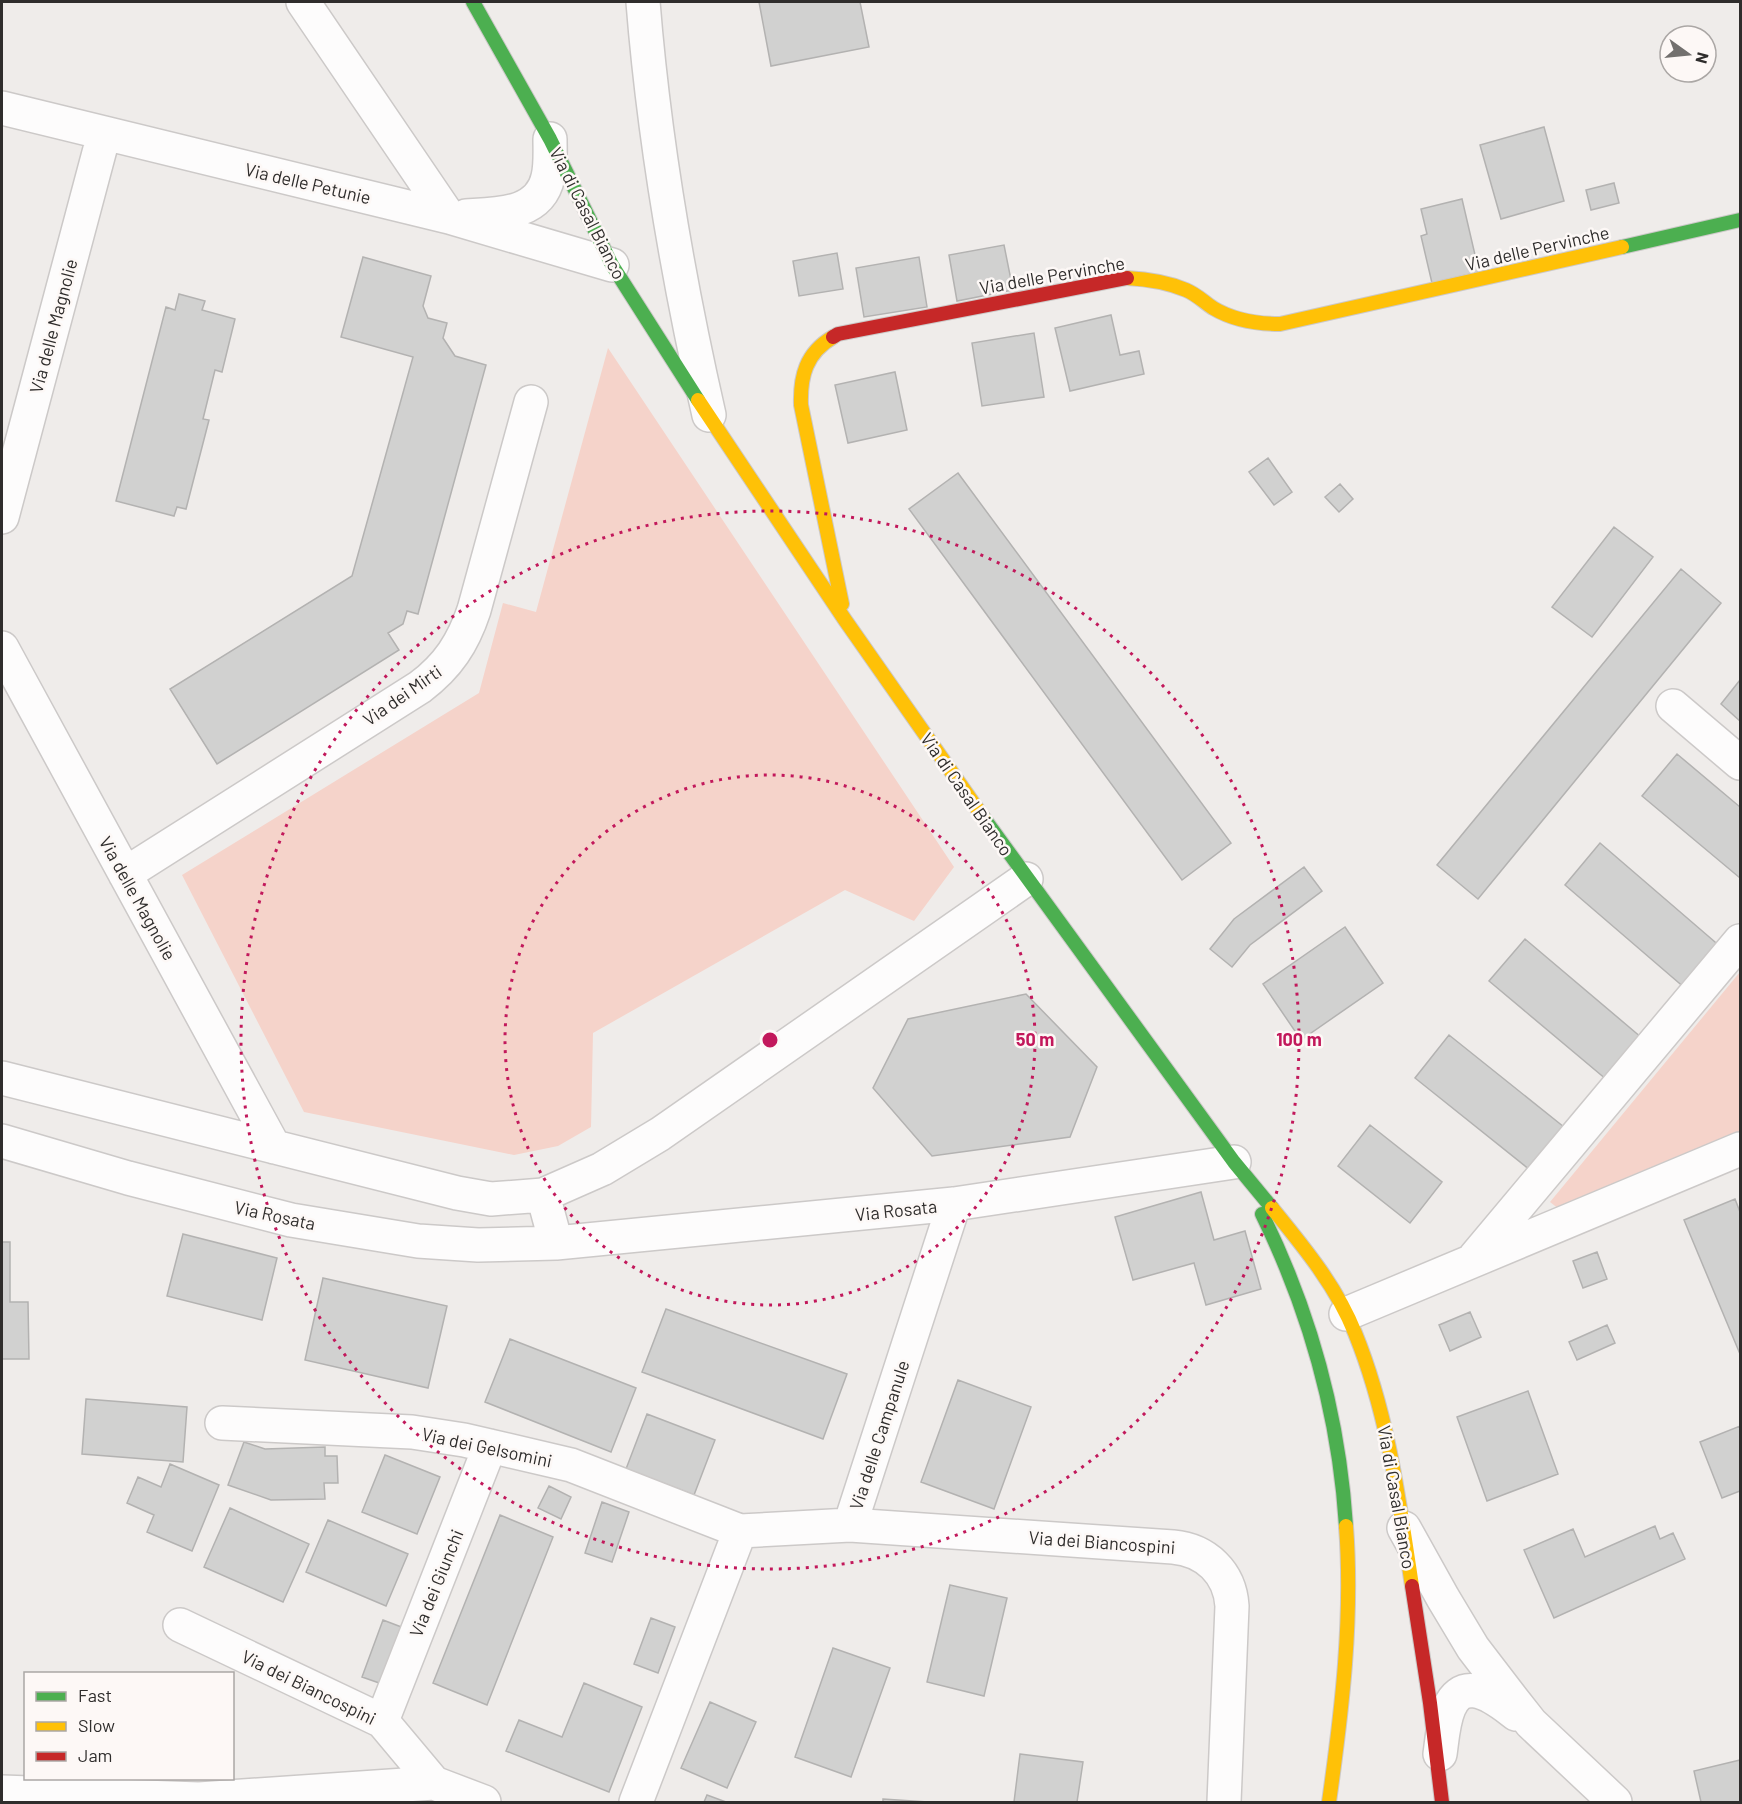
<svg xmlns="http://www.w3.org/2000/svg" width="1742" height="1804" font-family="Barlow,sans-serif">
	<style>
		.green { fill: #f5d3ca }
		.building { fill: #d1d1d0; stroke: #b3b2b1; stroke-width: 1.5 }
		.lines { fill: none; stroke-linecap: round; stroke-linejoin: round }
		.street-casing { stroke: #ccc9c8; stroke-width: 36 }
		.fast-casing { stroke: #ccc9c8; stroke-width: 16 }
		.slow-casing { stroke: #ccc9c8; stroke-width: 16 }
		.jam-casing { stroke: #ccc9c8; stroke-width: 16 }
		.street { stroke: #fdfcfc; stroke-width: 33 }
		.fast { stroke: #4caf50; stroke-width: 14 }
		.slow { stroke: #ffc107; stroke-width: 14 }
		.jam { stroke: #c62828; stroke-width: 14 }
		.ring { fill: none; stroke: #c2185b; stroke-width: 3; stroke-dasharray: 3 6 }
		.labels { text-anchor: middle; dominant-baseline: central; stroke-width: 5; stroke-linejoin: round; paint-order: stroke }
		.street-label { font-size: 18px; fill: #2f2d2c; stroke: #fdf8f6 }
		.centre { fill: #c2185b; stroke: #fdf8f6; stroke-width: 3 }
		.ring-label { font-size: 18px; text-anchor: middle; font-weight: bold; fill: #c2185b; stroke: #fdf8f6; stroke-width: 5; stroke-linejoin: round; paint-order: stroke }
	</style>
	<rect width="100%" height="100%" fill="#efecea"/>
	<path class="green" d="M608 348 954 867 914 921 845 890 593 1033 591 1127 558 1146 514 1155 304 1112 182 875 479 693 503 603 536 612Z
		M1740 972V1141L1564 1213 1550 1202Z"/>
	<path class="building" d="M759 2H860L869 47 771 66Z
		M1544 127 1564 201 1501 219 1480 145Z
		M1614 183 1619 203 1591 210 1586 190Z
		M1462 199 1479 272 1432 283 1421 236 1427 234 1421 209Z
		M1004 245 1013 290 957 301 949 255Z
		M837 253 843 289 799 296 793 261Z
		M363 257 431 276 423 306 428 318 447 323 443 338 455 356 486 365 418 614 407 611 403 624 388 633 399 650 217 764 170 689 352 576 413 357 341 337Z
		M919 257 927 307 864 317 856 268Z
		M179 294 205 301 202 310 235 319 222 372 215 370 203 419 209 420 186 509 177 507 174 516 116 501 166 307 175 310Z
		M1111 315 1120 355 1139 351 1144 374 1070 391 1055 328Z
		M1034 333 1044 397 982 406 972 343Z
		M895 372 907 430 848 443 835 385Z
		M1268 458 1292 492 1274 505 1249 472Z
		M958 473 1231 843 1182 880 909 509Z
		M1340 484 1353 499 1339 512 1325 497Z
		M1614 527 1653 557 1592 637 1552 607Z
		M1681 569 1721 603 1478 899 1437 865Z
		M1740 680V721L1721 704Z
		M1677 754 1740 807V878L1642 796Z
		M1600 843 1722 948 1686 989 1565 885Z
		M1304 867 1322 891 1250 945 1232 967 1210 949 1234 919Z
		M1345 927 1383 983 1301 1040 1263 984Z
		M1525 939 1642 1038 1607 1080 1489 981Z
		M1026 994 1097 1067 1070 1137 932 1156 873 1088 908 1019Z
		M1449 1035 1569 1131 1535 1174 1415 1078Z
		M1370 1125 1442 1182 1410 1223 1338 1166Z
		M1201 1192 1214 1240 1245 1231 1261 1289 1206 1305 1194 1263 1133 1280 1115 1217Z
		M1735 1199 1740 1212V1354L1684 1220Z
		M183 1234 277 1258 262 1320 167 1296Z
		M2 1242H10V1302H28L29 1359H2Z
		M1597 1252 1607 1279 1583 1288 1573 1261Z
		M323 1278 447 1306 428 1388 305 1360Z
		M666 1309 847 1374 823 1439 642 1372Z
		M1470 1312 1481 1337 1450 1351 1439 1325Z
		M1607 1325 1615 1343 1577 1360 1569 1342Z
		M510 1339 636 1388 611 1452 485 1402Z
		M958 1380 1031 1407 994 1509 921 1482Z
		M1528 1391 1558 1474 1487 1501 1457 1417Z
		M86 1399 187 1407 183 1462 82 1454Z
		M647 1414 715 1440 694 1495 626 1469Z
		M1740 1426V1491L1722 1498 1700 1442Z
		M244 1442 265 1449 325 1447V1456H337L338 1483H324L325 1499 271 1500 228 1485Z
		M385 1455 440 1477 417 1534 362 1512Z
		M170 1464 219 1485 192 1551 147 1532 154 1515 127 1503 138 1477 161 1487Z
		M549 1486 571 1497 561 1519 538 1508Z
		M602 1502 629 1512 612 1562 585 1553Z
		M230 1508 309 1544 283 1602 204 1567Z
		M500 1515 553 1537 487 1705 433 1683Z
		M328 1520 408 1554 386 1606 306 1572Z
		M1655 1526 1660 1539 1673 1533 1685 1559 1554 1618 1524 1550 1573 1529 1585 1557Z
		M950 1585 1007 1598 984 1696 927 1682Z
		M651 1618 675 1627 658 1673 634 1664Z
		M383 1620 404 1628 385 1685 362 1677Z
		M833 1648 890 1668 851 1777 795 1757Z
		M584 1683 642 1707 609 1792 506 1751 519 1720 562 1737Z
		M710 1702 756 1722 727 1788 681 1768Z
		M1020 1754 1083 1762 1077 1802H1014Z
		M1740 1760V1802H1701L1694 1771Z
		M707 1795 726 1802H704Z
		M883 1799 928 1802H883Z"/>
	<g class="lines">
		<defs>
			<path id="street" d="M303 2 449 217
				M643 2C654 140 678 279 709 415
				M2 108 449 217 612 265
				M466 216C498 214 540 215 548 177 551 165 550 151 550 139
				M2 517 104 134
				M2 648 274 1147
				M1673 706 1740 763
				M125 874 420 687C448 666 463 643 474 610L531 402
				M2 1078 457 1193 491 1199 543 1195 602 1169 660 1134 1026 879
				M2 1141 128 1178 291 1220 418 1241 478 1245 556 1243 543 1195
				M556 1243 954 1204 1234 1162
				M1475 1257 1740 941
				M1346 1314 1740 1149
				M222 1423 412 1432 464 1440 571 1465 740 1531
				M850 1525 1173 1547C1206 1550 1230 1573 1232 1606L1224 1802
				M1404 1528 1443 1598 1473 1648 1509 1695 1531 1723 1615 1802
				M180 1625 382 1721 434 1783 484 1802
				M382 1721 490 1446
				M1440 1754C1443 1735 1444 1686 1475 1691 1490 1693 1504 1705 1516 1714
				M2 1792 199 1799 434 1783
				M636 1802 740 1531 850 1525 954 1204"/>
			<path id="fast" d="M473 2 550 139 612 265 698 400
				M1622 247 1740 220
				M983 817 1234 1162 1272 1208
				M1262 1214C1310 1312 1339 1416 1346 1526"/>
			<path id="slow" d="M1127 278C1146 279 1167 282 1186 290 1196 294 1204 302 1213 308 1233 320 1257 324 1280 324L1622 247
				M833 337C806 353 800 376 801 405L842 604
				M698 400 845 620 983 817
				M1272 1208C1303 1246 1337 1287 1355 1333 1388 1414 1399 1500 1412 1586
				M1329 1802C1342 1710 1353 1618 1346 1526"/>
			<path id="jam" d="M833 337 838 334 1127 278
				M1412 1586 1430 1703 1442 1802"/>
		</defs>
		<use href="#street" class="street-casing"/>
		<use href="#fast" class="fast-casing"/>
		<use href="#slow" class="slow-casing"/>
		<use href="#jam" class="jam-casing"/>
		<use href="#street" class="street"/>
		<use href="#fast" class="fast"/>
		<use href="#slow" class="slow"/>
		<use href="#jam" class="jam"/>
	</g>
	<g class="ring">
		<circle cx="770" cy="1040" r="265"/>
		<circle cx="770" cy="1040" r="529"/>
	</g>
	<g class="labels">
		<g class="street-label">
			<text transform="translate(308 183) rotate(13)">Via delle Petunie</text>
			<text transform="translate(588 213) rotate(63)">Via di Casal Bianco</text>
			<text transform="translate(1537 248) rotate(-13)">Via delle Pervinche</text>
			<text transform="translate(1052 275) rotate(-10)">Via delle Pervinche</text>
			<text transform="translate(53 326) rotate(-75)">Via delle Magnolie</text>
			<text transform="translate(402 695) rotate(-35)">Via dei Mirti</text>
			<text transform="translate(967 794) rotate(55)">Via di Casal Bianco</text>
			<text transform="translate(138 898) rotate(61)">Via delle Magnolie</text>
			<text transform="translate(896 1210) rotate(-6)">Via Rosata</text>
			<text transform="translate(275 1215) rotate(12)">Via Rosata</text>
			<text transform="translate(879 1435) rotate(-72)">Via delle Campanule</text>
			<text transform="translate(487 1447) rotate(12)">Via dei Gelsomini</text>
			<text transform="translate(1397 1497) rotate(80)">Via di Casal Bianco</text>
			<text transform="translate(1102 1542) rotate(4)">Via dei Biancospini</text>
			<text transform="translate(436 1583) rotate(-68)">Via dei Giunchi</text>
			<text transform="translate(309 1687) rotate(26)">Via dei Biancospini</text>
		</g>
	</g>
	<circle cx="770" cy="1040" r="9" class="centre"/>
	<g class="ring-label">
		<text x="1035" y="1046">50 m</text>
		<text x="1299" y="1046">100 m</text>
	</g>
	<rect width="1742" height="1804" fill="none" stroke="#2f2d2c" stroke-width="6"/>
	<rect x="24" y="1672" width="210" height="108" fill="#fdf8f6" stroke="#aba7a5" stroke-width="1.5"/>
	<rect x="36" y="1692" width="30" height="9" fill="#4caf50" stroke="#aba7a5" stroke-width="1.5"/>
	<text x="78" y="1702" font-size="18" fill="#2f2d2c">Fast</text>
	<rect x="36" y="1722" width="30" height="9" fill="#ffc107" stroke="#aba7a5" stroke-width="1.5"/>
	<text x="78" y="1732" font-size="18" fill="#2f2d2c">Slow</text>
	<rect x="36" y="1752" width="30" height="9" fill="#c62828" stroke="#aba7a5" stroke-width="1.5"/>
	<text x="78" y="1762" font-size="18" fill="#2f2d2c">Jam</text>
	<g transform="translate(1688 54) rotate(105)"><circle r="28" fill="#fdf8f6" stroke="#aba7a5" stroke-width="1.5"/>
	<path d="M0-4.5L10 22L0 15L-10 22Z" fill="#72706e"/>
	<text y="-9" font-size="16" font-weight="bold" text-anchor="middle" fill="#2f2d2c">N</text>
	</g>
</svg>
